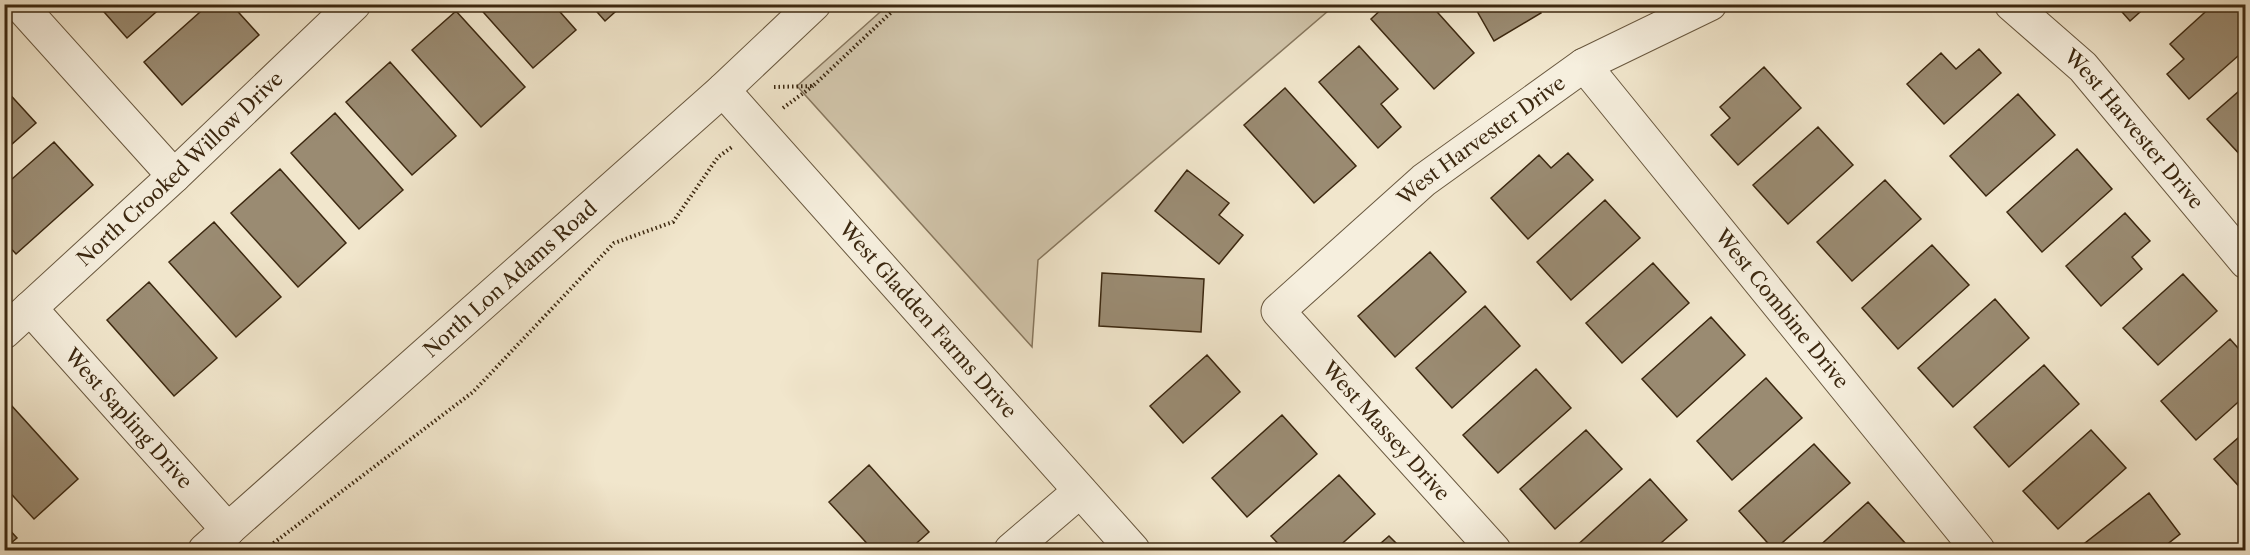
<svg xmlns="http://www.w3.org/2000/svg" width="2250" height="555" font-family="'Libre Caslon Text',serif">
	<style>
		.green { fill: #d2c6ac; stroke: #87775e; stroke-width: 1.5 }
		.building { fill: #9a8b72; stroke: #3c2810; stroke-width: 1.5 }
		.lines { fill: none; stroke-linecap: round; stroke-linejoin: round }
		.minor-casing { stroke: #69583f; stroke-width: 35 }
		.path { stroke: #3c2810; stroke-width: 4; stroke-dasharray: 1.5 3; stroke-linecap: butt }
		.minor { stroke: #f6efde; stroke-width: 33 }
		.labels { text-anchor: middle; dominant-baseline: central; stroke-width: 4.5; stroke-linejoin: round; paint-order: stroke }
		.street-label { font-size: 20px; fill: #3c2810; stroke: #f6efde }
	</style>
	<rect width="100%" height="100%" fill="#f1e6cc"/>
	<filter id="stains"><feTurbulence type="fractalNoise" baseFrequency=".00333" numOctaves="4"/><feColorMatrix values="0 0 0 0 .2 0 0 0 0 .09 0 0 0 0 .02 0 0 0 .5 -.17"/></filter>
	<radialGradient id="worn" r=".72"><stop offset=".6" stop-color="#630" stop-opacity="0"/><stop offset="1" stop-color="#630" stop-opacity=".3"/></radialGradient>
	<path class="green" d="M888 5V4L1335 5 1038 260 1032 347 797 86Z"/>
	<path class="building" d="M97 4H165L127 38Z
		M209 4H231L259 35 182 105 144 62Z
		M476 4H553L576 30 533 68Z
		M590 4H624L605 21Z
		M1387 4H1430L1474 53 1434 89 1371 19Z
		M1473 4H1536L1541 13 1494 41Z
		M2115 4H2149L2130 21Z
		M2214 4H2233L2246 18V49L2189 99 2167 74 2184 59 2170 44Z
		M456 11 525 87 481 127 412 50Z
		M1359 46 1398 89 1381 104 1401 127 1378 148 1319 82Z
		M1979 49 2001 73 1944 124 1907 84 1941 53 1956 69Z
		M390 62 456 136 412 175 346 102Z
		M1764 67 1801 108 1738 165 1711 135 1730 118 1720 107Z
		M2246 85V158L2244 159 2207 119Z
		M4 88 36 123 4 151Z
		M1285 88 1356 166 1314 203 1244 125Z
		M2018 94 2055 135 1986 196 1950 156Z
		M335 113 403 190 359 229 291 153Z
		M1818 127 1853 165 1788 224 1753 185Z
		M54 142 93 185 16 254 4 241V186Z
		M2077 149 2112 189 2042 252 2007 212Z
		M1568 153 1593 180 1528 239 1491 198 1539 155 1551 168Z
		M280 169 346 243 298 287 231 213Z
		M1187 170 1229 203 1219 215 1243 235 1219 264 1155 211Z
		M1885 180 1921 219 1852 281 1817 242Z
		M1605 200 1640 238 1571 300 1537 262Z
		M2125 213 2150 241 2132 257 2142 269 2101 306 2066 266Z
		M214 222 281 297 236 337 169 262Z
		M1932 245 1969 285 1898 349 1862 308Z
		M1430 252 1466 292 1395 357 1358 316Z
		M1653 263 1689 303 1622 363 1586 323Z
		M1102 273 1204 279 1201 332 1099 326Z
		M2183 274 2217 311 2158 365 2123 328Z
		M149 282 217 358 174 396 107 320Z
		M1995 299 2029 338 1953 407 1918 368Z
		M1485 306 1520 346 1452 408 1416 368Z
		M1711 317 1745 355 1677 417 1642 379Z
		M2230 339 2246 357V395L2196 440 2161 401Z
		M1207 355 1240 392 1183 443 1150 406Z
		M2044 365 2079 404 2009 467 1974 427Z
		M1536 369 1571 408 1498 473 1463 435Z
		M1766 378 1802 418 1732 480 1697 441Z
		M11 405 78 479 34 519 4 486V411Z
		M1282 415 1317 454 1247 517 1212 478Z
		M1586 430 1622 469 1555 529 1520 489Z
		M2091 430 2126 468 2058 529 2023 491Z
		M2246 431V494L2214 459Z
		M1814 444 1850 483 1774 550 1739 511Z
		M869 465 929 532 909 550H873L829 502Z
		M1339 475 1375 514 1335 550H1284L1271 536Z
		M1650 479 1687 520 1653 550H1574L1573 549Z
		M2149 493 2180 534 2160 550H2076Z
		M1868 502 1905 543 1896 550H1815Z
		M4 524 17 538 4 549Z
		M1389 536 1403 550H1373Z"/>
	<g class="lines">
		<defs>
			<g id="minor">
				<path d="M19 4 174 176"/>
				<path id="s1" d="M2011 4 2083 67 2246 262"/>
				<path id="s2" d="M1584 65 1978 550"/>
				<path id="s3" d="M723 90 1133 550"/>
				<path id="s4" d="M30 308 228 530"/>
				<path id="s5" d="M4 332 174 176 354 4"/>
				<path id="s6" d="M205 550 723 90 814 4"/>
				<path d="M1011 550 1080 491"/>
				<path id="s7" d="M1494 550 1278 311 1424 180 1584 65 1710 4"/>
			</g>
		</defs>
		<use href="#minor" class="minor-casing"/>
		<path class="path" d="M774 87 813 86 900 4
			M783 108 813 86
			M268 550 271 545 473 392 614 243 673 222 718 157 732 147"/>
		<use href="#minor" class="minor"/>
	</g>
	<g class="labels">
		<g class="street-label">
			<text stroke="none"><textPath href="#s1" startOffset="176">West Harvester Drive</textPath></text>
			<text stroke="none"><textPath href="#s7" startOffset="588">West Harvester Drive</textPath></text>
			<text stroke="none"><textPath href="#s5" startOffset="240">North Crooked Willow Drive</textPath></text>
			<text stroke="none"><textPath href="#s6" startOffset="408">North Lon Adams Road</textPath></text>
			<text stroke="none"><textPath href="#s2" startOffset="314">West Combine Drive</textPath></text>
			<text stroke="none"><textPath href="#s3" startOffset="308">West Gladden Farms Drive</textPath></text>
			<text stroke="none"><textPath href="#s4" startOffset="148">West Sapling Drive</textPath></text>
			<text transform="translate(1386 431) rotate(48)">West Massey Drive</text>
		</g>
	</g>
	<rect width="2250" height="555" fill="none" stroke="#f1e6cc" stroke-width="24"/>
	<rect x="6" y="6" width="2238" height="543" fill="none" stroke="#3c2810" stroke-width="3"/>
	<rect x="12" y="12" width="2226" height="531" fill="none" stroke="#3c2810" stroke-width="1.5"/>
	<rect width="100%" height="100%" filter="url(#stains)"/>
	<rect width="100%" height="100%" fill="url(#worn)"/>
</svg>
